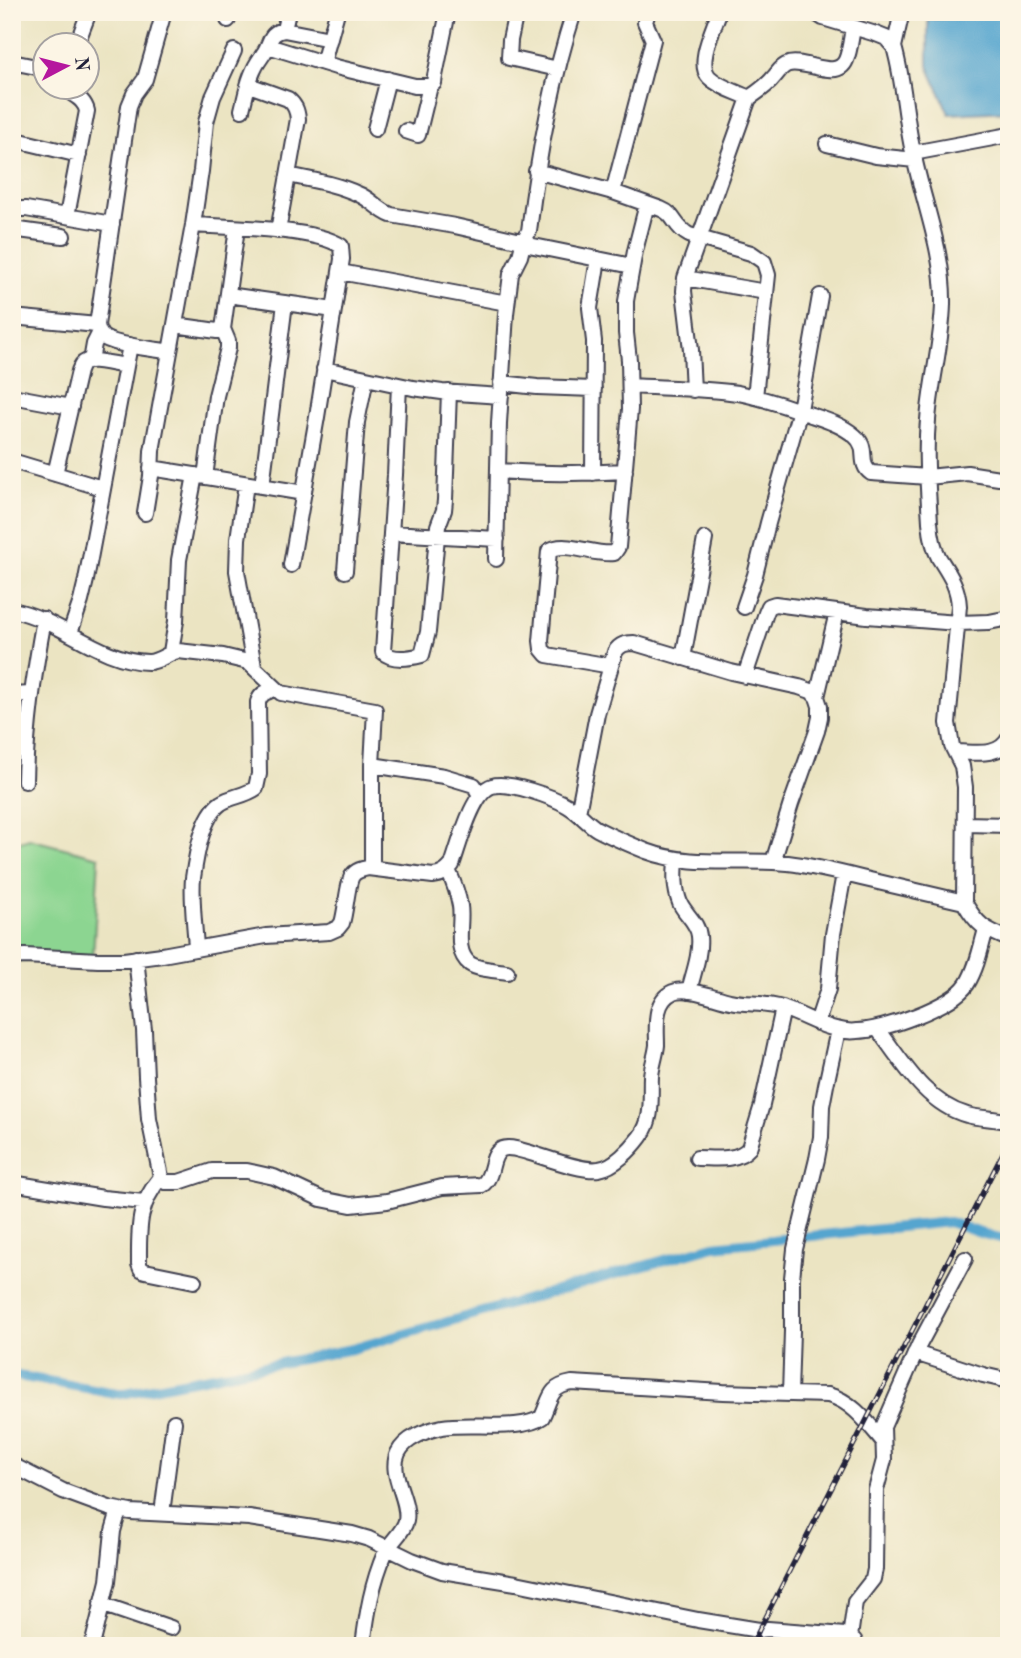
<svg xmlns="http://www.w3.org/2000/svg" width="1021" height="1658" font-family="'Old Standard TT',serif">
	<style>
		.green { fill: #8cd591; stroke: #577c66; stroke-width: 2 }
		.water { fill: #55a5cf; stroke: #3c6485; stroke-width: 2 }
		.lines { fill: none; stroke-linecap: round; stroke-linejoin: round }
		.canal { stroke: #55a5cf; stroke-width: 10 }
		.minor-casing { stroke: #403f4f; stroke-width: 18 }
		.minor { stroke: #fff; stroke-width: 14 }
		.rail-casing { stroke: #22223b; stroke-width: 5 }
		.rail { stroke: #fcf5e5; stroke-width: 2.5; stroke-dasharray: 8; stroke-linecap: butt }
	</style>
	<rect width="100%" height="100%" fill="#fcf5e5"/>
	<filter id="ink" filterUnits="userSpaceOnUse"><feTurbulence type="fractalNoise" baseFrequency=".0143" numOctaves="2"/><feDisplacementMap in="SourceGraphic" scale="14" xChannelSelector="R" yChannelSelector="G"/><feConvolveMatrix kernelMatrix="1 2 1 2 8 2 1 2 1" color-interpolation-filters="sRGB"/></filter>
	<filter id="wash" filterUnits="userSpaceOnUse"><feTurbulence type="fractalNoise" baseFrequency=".00686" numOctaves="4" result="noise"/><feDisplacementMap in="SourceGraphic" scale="28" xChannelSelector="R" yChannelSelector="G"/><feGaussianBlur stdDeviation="1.57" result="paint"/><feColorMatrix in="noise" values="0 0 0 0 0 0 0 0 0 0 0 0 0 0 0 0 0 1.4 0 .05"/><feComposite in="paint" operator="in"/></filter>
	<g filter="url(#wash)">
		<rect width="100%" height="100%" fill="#ebe4c2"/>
		<path class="green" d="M29 839 99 857 93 957 12 961V858L17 843Z"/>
		<path class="water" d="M967 12H1009V111L949 114 928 66V19L964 17Z"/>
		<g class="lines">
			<path class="canal" d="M12 1375 121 1394 352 1349 714 1246 949 1222 983 1234 1009 1240"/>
		</g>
	</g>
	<g filter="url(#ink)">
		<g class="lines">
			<defs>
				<path id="minor" d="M164 12 145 79 134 94 129 106 97 325C98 330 99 333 102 336 110 345 156 349 170 352
					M516 12 510 40 509 58 558 69
					M719 12C714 28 696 63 709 77 719 87 737 92 749 98 758 92 768 85 774 77 778 73 780 68 786 65 802 57 837 82 846 60 850 51 851 38 853 28
					M814 12 823 18 876 34 886 38 894 47C904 81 905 117 913 152 923 203 944 251 943 304 942 343 931 381 928 420 925 453 928 488 930 522 931 534 933 547 939 558 949 574 958 586 959 606L948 723 952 746 962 766 965 787 964 902C977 925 985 930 1009 939
					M228 20 230 12
					M284 30 288 12
					M76 46 89 12
					M268 46 336 67 415 86H430L434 83 435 76 448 12
					M894 47 902 12
					M12 62 46 69
					M323 63 337 12
					M249 85 288 99C295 105 297 110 298 119L278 231
					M65 88C73 96 84 98 87 111L67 216
					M242 110C246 94 249 76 258 62 260 59 262 56 264 53 271 43 269 32 284 30L330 39
					M375 129 388 79
					M406 131 418 135 430 86
					M12 139 79 155
					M827 144 876 156 915 160
					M913 153 1009 135
					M536 171 613 192 661 209C676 215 673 226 689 235L751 253 764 262 768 275 755 397
					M288 175C312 180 336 184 358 194 371 199 378 210 391 215L455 226 517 240H524L529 231C538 157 551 83 574 12
					M613 192 653 40 645 22 648 12
					M12 214C15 208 20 209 26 209L112 224
					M193 225C226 227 316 228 341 246L342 259 317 417 291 565
					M12 229 63 236
					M524 244 632 266
					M340 272 507 303
					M685 278 766 292
					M228 295 334 310
					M12 317 97 325
					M175 325 217 331 223 329 237 228
					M91 361 94 344 99 334
					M324 369 413 388 442 392 501 396
					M501 383 537 387 594 389
					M399 385 395 475 383 652C392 661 410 658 422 655L428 632 438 526 444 510 445 500 449 392
					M630 386C665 388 704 388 738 393 763 398 787 406 811 415 826 420 842 425 855 436 870 449 857 463 871 473L928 477 967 473 999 478
					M693 390 691 350 684 291 685 278 749 98
					M12 396 71 407
					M12 461 102 488
					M151 468 304 493
					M498 471C542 474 580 474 625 471
					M593 473 594 341 590 308 598 259
					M55 474 79 371C81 366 82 363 87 361 95 359 117 365 126 366
					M205 477 216 396 228 348V341L223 329
					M246 484 238 539 237 571 254 666
					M262 486 285 303
					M145 513 151 476 152 451 193 225 201 171 206 122 213 97 234 51
					M391 533 497 539
					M496 559 499 423 506 314 511 274 520 256 524 240
					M345 571 357 422 366 378
					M744 607 755 575 768 523 800 410 820 296
					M12 610C60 619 99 661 148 662 159 662 167 653 178 651L223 656 248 662 281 693 375 710 372 765V868
					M70 633 81 601 86 580 130 345
					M171 652 176 621 179 560 195 475
					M683 658 705 539
					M611 666 547 655 542 649 541 641 549 551C564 540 595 556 614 553L618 547 630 409 629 360 626 333V301L635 251 647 204
					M745 676 766 613 769 606 775 604 867 616 958 623 989 622 1009 618
					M12 695 31 694
					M817 697 837 612
					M955 752C974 752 999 758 1009 738
					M372 765 444 776 474 785 480 795
					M25 781C26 726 34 673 44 619
					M578 813 597 714 615 652C620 644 626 643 634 643L731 672 799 687 811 691 817 697 820 706V717L817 731 791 804 773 862
					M965 824 1009 825
					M676 859C675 874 674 888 680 903 685 914 698 923 699 936 701 954 693 974 689 991
					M448 870C453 881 458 893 460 906 463 924 453 951 470 964 479 970 496 970 507 972
					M196 949C195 926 191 901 193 878 196 857 202 816 221 803 232 796 245 796 256 788L259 774 258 702C261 693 266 692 275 689
					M12 957 25 956 98 960H124L162 955 266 936 329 932 338 928 342 923C346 911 347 885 352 876 356 870 362 869 368 868L433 876C442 875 446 872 452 865 459 846 472 792 492 786 509 781 553 797 568 806 579 812 587 823 597 829 612 837 629 844 646 851 691 868 741 858 788 863 813 866 837 872 861 878 895 886 930 894 964 902
					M136 958 144 1030 146 1077 149 1119 161 1177 165 1182H179L212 1171H247L274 1177 321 1199 351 1205 387 1201 442 1187 482 1185C495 1176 489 1155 502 1149 509 1146 519 1150 527 1152 545 1157 582 1172 599 1169 614 1167 631 1149 640 1137 654 1119 650 1097 651 1076 652 1065 656 1055 657 1045 657 1027 653 1001 673 992 688 986 715 998 730 1001 747 1005 765 1002 782 1008 801 1014 817 1025 836 1029 843 1031 850 1032 857 1031 884 1030 952 1007 967 984 977 968 981 947 986 929
					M817 1023 828 989 833 934 844 874
					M877 1028C901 1060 926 1104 967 1115 977 1118 989 1118 1000 1120
					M697 1158C714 1158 737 1162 749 1148L762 1105 783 1008
					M161 1177C137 1206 139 1228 139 1264L141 1269 145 1271 194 1281
					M12 1183 103 1198 144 1202
					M915 1353 983 1375 1009 1381
					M790 1394 792 1331V1278L795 1249 817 1159 821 1137 822 1106 826 1085 838 1030
					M12 1465 63 1491 109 1508 130 1512 249 1518 352 1534 369 1539 412 1560 442 1571 516 1583 698 1620 759 1630 768 1629 845 1635 854 1640 857 1646
					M162 1513 174 1422
					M101 1604 171 1628
					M850 1637 855 1602 873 1579 875 1569 876 1490 884 1460 883 1427 919 1345 965 1259
					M92 1646 108 1581 113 1531 119 1510
					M363 1646C367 1613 372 1583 385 1553 390 1542 403 1533 406 1521 410 1499 388 1475 398 1453 405 1438 427 1430 442 1427 470 1422 521 1432 542 1417 551 1398 549 1387 572 1383L723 1392 828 1395C852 1401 867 1422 883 1441"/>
			</defs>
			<use href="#minor" class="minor-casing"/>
			<use href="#minor" class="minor"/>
			<defs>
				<path id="rail" d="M751 1646 1009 1141"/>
			</defs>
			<use href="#rail" class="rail-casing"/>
			<use href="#rail" class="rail"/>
		</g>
	</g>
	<rect width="1021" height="1658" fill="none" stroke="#fcf5e5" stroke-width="42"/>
	<g transform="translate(66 66) rotate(83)"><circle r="33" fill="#fcf5e5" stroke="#a5a1a1" stroke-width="2"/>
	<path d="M0-5L12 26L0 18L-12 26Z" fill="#b5179e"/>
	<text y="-10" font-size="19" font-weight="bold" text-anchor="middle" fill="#22223b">N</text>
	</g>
</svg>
